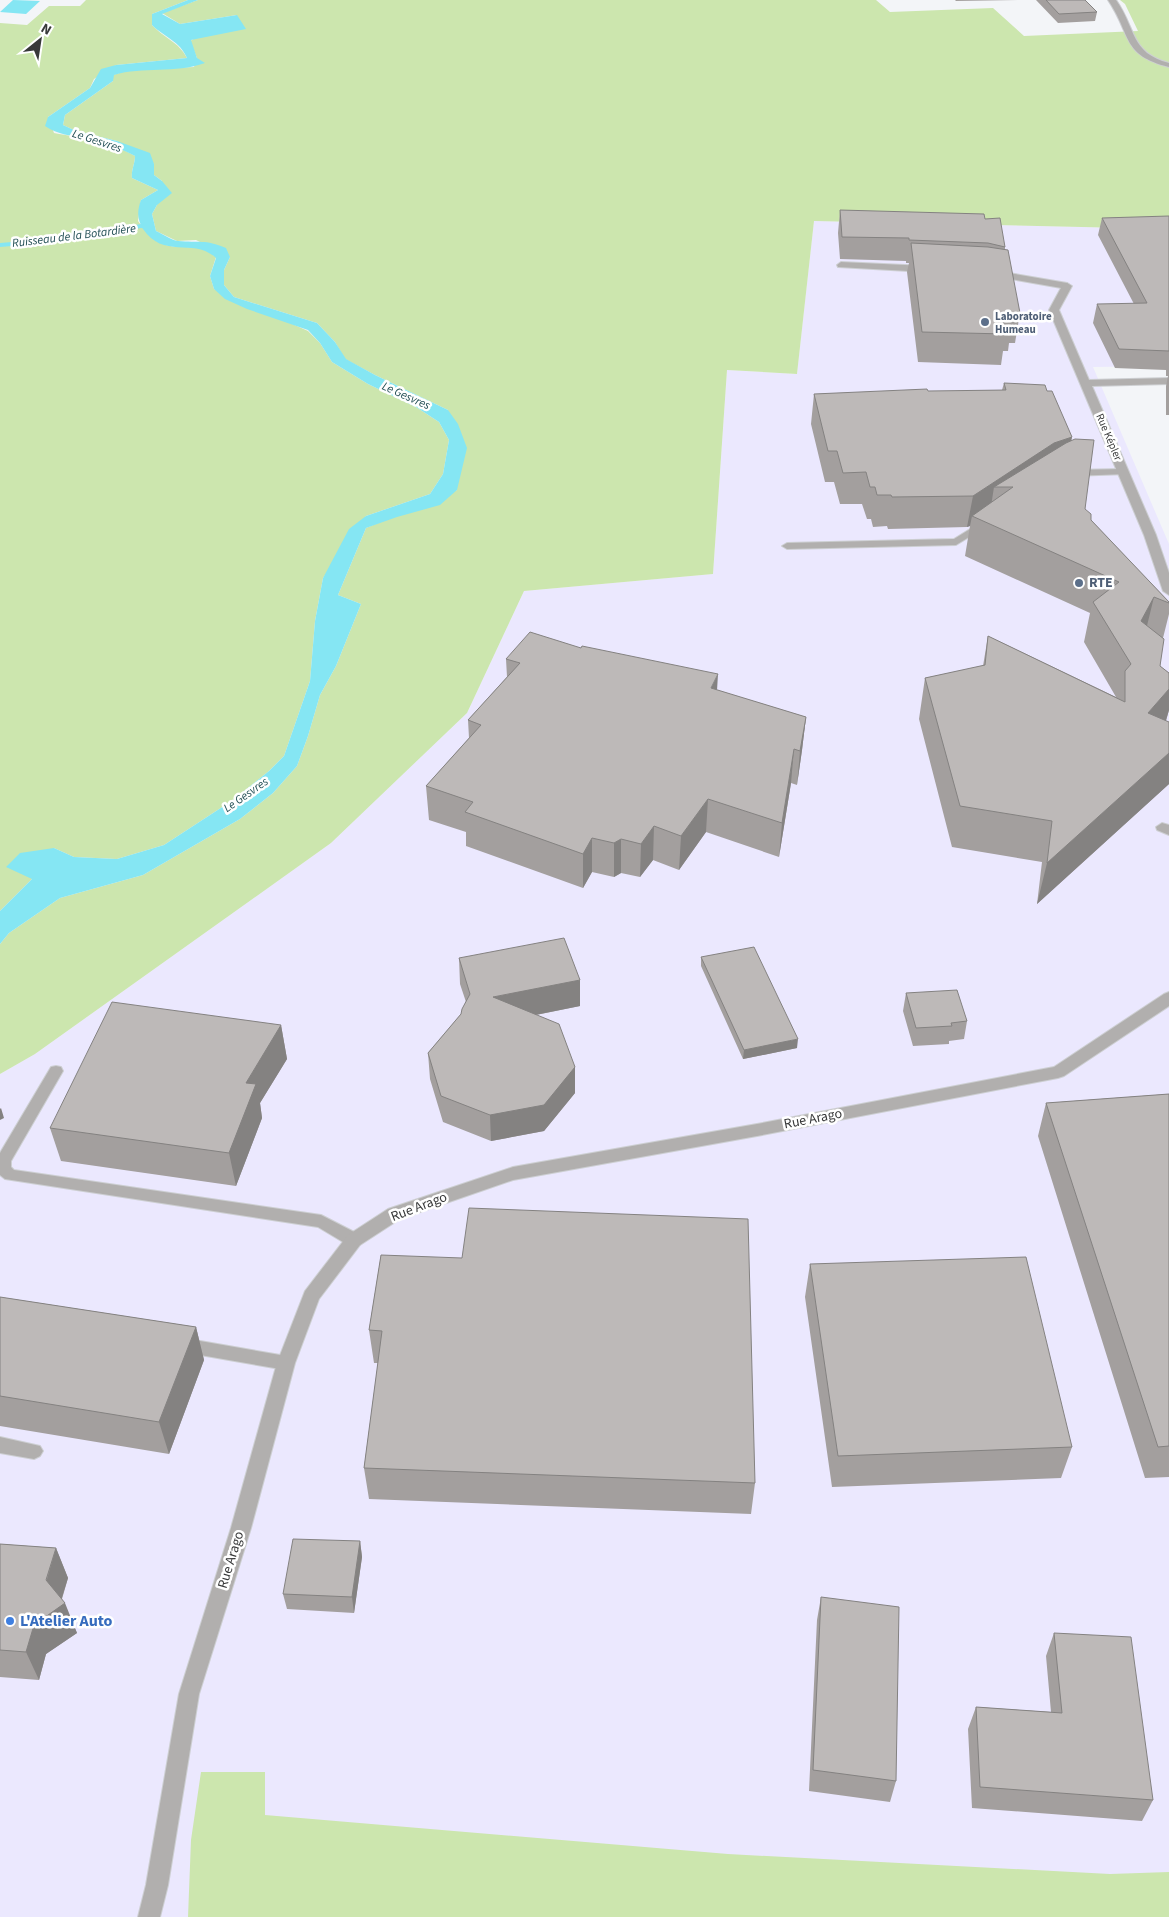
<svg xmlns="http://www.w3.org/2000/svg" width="1169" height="1917" font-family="'Source Sans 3',sans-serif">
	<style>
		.commercial { fill: #ebe8fe }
		.green { fill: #cce6ae }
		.water { fill: #85e6f3 }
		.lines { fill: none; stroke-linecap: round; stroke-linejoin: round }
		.stream { fill: #85e6f3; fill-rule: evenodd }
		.lane-casing { stroke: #cdcfd2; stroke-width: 2 }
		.street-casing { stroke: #cdcfd2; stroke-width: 2 }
		.lane { fill: #b1afae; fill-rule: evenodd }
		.street { fill: #b1afae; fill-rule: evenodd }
		.wall { fill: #a39f9e }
		.shaded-wall { fill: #848281 }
		.building { fill: #bdb9b8; stroke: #848281 }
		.service-dot { fill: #5c6f8a; stroke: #fff; stroke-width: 2 }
		.shop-dot { fill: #3f7fe0; stroke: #fff; stroke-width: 2 }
		.labels { text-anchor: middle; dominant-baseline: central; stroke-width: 5; stroke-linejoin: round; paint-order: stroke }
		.far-service-label { font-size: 11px; font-weight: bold; fill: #4e5e75; stroke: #fff; text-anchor: start }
		.far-street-label { font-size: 11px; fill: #373839; stroke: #fff }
		.far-water-label { font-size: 12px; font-style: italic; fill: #224e54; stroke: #fff }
		.service-label { font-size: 14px; font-weight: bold; fill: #4e5e75; stroke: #fff; text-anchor: start }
		.street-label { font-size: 14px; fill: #373839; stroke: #fff }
		.near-shop-label { font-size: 16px; font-weight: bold; fill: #366cbe; stroke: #fff; text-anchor: start }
	</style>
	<rect width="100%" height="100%" fill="#f3f5f8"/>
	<path class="commercial" d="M814 221 1169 229V366L1093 367 1169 544V1917H0V1074L35 1054 331 843 467 713 524 591 713 574 727 370 797 374Z"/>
	<path class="green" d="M86 0H188L152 14V25C164 38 179 42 187 58L116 65 94 79 90 88 48 117 54 133C81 138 112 142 135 156 135 164 131 170 132 178L158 190 141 200 138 221C168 265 189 234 216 257L210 276 214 289 308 331 320 343 332 362 368 384 416 407 439 422 449 440 443 474 430 494 366 516 323 578 315 621 310 681 284 756 269 771 233 800 164 845 117 859 74 857 54 848 32 879 0 911V23L27 25 49 6H80Z
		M198 0H876L890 12 993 8 1024 36 1138 31 1125 4 1120 0H1169V229L814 221 797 374 727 370 713 574 524 591 467 713 331 843 35 1054 0 1074V944L9 933 60 898 143 875 240 819 273 793 297 766 308 736 320 695 336 666 361 604 338 595 366 528 457 490 448 410 375 375 345 359 335 342 317 323 234 297 224 285V270L230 257 196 240 177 241 156 231 152 214 157 205 162 181 154 175V164L117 141 76 131 63 125 65 115 113 81V75L129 70 194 67 197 58 190 41 237 15 180 24 162 13Z
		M201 1772H265V1815L728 1854 1110 1874 1169 1872V1917H188L191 1840Z"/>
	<path class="water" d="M13 0 40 1 26 14 0 12Z
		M188 0H198L162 14 180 24 237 15 246 29 191 40 197 58 205 63C175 74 143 66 114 75L113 81 65 115 63 125 76 131 117 141 150 153 154 164V175L162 181 172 193 157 205 152 214 156 231C163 234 171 240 178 241 199 243 205 239 226 248L230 257 224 270V285L234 297 317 323 335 342 346 359 375 375 448 410 458 424 467 448 457 490 440 505 397 517 366 528 338 595 361 604 336 666 320 695 308 736 297 766 273 793 240 819 143 875 60 898 9 933 0 944V911L32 879 6 867 20 853 54 848 74 857 117 859 164 845 233 800 269 771 284 756 310 681 315 621 323 578 349 529 366 516 430 494 443 474 449 440 439 422 416 407 368 384 332 362 320 343 308 330 247 309 225 299 214 289 210 276 216 258C194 237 164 260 143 229 137 219 137 211 141 200L158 190 132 178C131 170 135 164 135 156 121 148 102 143 86 139 71 135 58 135 45 126L48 117 90 88 101 69 116 65 187 58C180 41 164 37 152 25V14Z"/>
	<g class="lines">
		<path class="stream" d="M141 224 150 227 147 229 141 228 71 241 0 247V243L71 237Z"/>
		<defs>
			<path id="lane" d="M841 262 926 266 930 269 926 272 838 267 837 265Z
				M997 271 1067 283 1071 286 1067 289 994 276V272Z
				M1123 469 1128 472 1127 474 1071 476 1066 473 1071 470Z
				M983 521 987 522 988 524 987 526 956 545 787 549 782 546 787 543 954 539Z
				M1162 823 1169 825V835L1157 830 1156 827Z
				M56 1066 61 1067 63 1071 11 1161V1167L14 1170 321 1215 360 1235 362 1240 360 1245 354 1246 348 1245 318 1227 5 1179 0 1175V1153L51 1067Z
				M183 1338 286 1356 292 1358 294 1363 292 1368 286 1370 183 1352 177 1350 175 1345 177 1340Z
				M0 1437 40 1446 43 1451 40 1456 34 1459 0 1453Z"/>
			<path id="street" d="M1108 0H1116C1136 28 1130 53 1169 63V67C1121 55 1132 35 1108 0Z
				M1067 283 1072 286 1059 310 1089 380 1169 378V384L1092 386 1156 535 1169 573V595L1163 591 1144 535 1049 310 1062 286Z
				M1169 992V1006L1064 1076 1058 1078 757 1136 513 1180 400 1219 360 1245 319 1299 295 1363 251 1528 199 1694 168 1885 160 1917H138L146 1885 179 1694 231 1528 277 1363 305 1291 348 1235 388 1209 513 1167 757 1124 1054 1067 1164 994Z"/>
		</defs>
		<use href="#lane" class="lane-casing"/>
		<use href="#street" class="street-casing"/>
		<use href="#lane" class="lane"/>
		<use href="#street" class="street"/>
	</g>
	<path class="wall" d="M955 0H1018L956 1Z
		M1036 0H1085L1097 12 1095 21 1058 23Z
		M840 210 985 219 1005 247V249L1020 313 1015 343H1009L1008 351H1003L1001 365 918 362 907 272 909 263H906V261L840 259 838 233Z
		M1169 217V415H1166V386L1168 376H1166V370L1115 368 1093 323 1097 304H1134L1098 235 1102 218Z
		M1004 383 1047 391 1072 437 1071 441 1085 509 1091 520 1169 602V614L1163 638 1160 666 1169 673V710L1166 721 1169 722V784L1037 904 1042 862 952 847 919 719 925 678 983 666 988 636 1116 697 1084 642 1090 613 965 556 970 526 967 527 888 529 887 526 873 527 871 519H867L862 504H840L834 482H825L811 424 814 394 1002 390Z
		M506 659 717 690 806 717 802 750 797 785 791 783 779 857 706 832 679 870 653 860 640 877 621 873 614 877 592 872 583 888 466 846V832L429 820 426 786 469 738 468 720 507 677Z
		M701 957 797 1048 743 1059 701 966Z
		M459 958 580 980V1006L536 1015 575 1067V1093L544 1131 491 1141 443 1122 430 1079 428 1053 461 1014 466 1002 460 984Z
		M906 993 967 1021 964 1039 949 1041V1044L913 1046 903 1011Z
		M281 1025 287 1059 260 1103 262 1118 236 1186 61 1161 50 1128Z
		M1169 1094V1477L1145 1478 1038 1136 1046 1103Z
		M381 1255 755 1483 751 1514 369 1499 364 1468 378 1363H374L369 1330Z
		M810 1264 1072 1447 1061 1478 832 1487 805 1297Z
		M0 1297 196 1327 204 1360 169 1454 0 1426Z
		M360 1541 362 1557 354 1613 287 1609 283 1594Z
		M0 1544 56 1548 68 1578 62 1599 77 1633 46 1654 39 1680 0 1677Z
		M821 1597 896 1781 890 1802 809 1791 817 1620Z
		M1054 1633 1153 1800 1142 1821 972 1808 968 1729 976 1707 1051 1712 1046 1656Z"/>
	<path class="shaded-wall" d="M1072 437 1065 468 1013 487H994L990 513 972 516 970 526 967 527 973 496 1054 443Z
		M1154 597 1144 638 1141 621Z
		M718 674 716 707 711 688Z
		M1169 689V710L1166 720 1137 754 1148 713Z
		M806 717 802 750 797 785 800 751Z
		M794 749 791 783 779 857 782 823Z
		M1169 753V784L1037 904 1047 863Z
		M708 799 706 832 679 870 681 836Z
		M654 826 653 860 640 877 641 844Z
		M592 838V872L583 888V854Z
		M621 839V873L614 877V843Z
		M580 980V1006L495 1023 493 997Z
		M281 1025 287 1059 260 1103 262 1118 236 1186 229 1153 246 1083Z
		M798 1039 797 1048 743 1059 744 1050Z
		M575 1067V1093L544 1131 491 1141 490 1115Z
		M1 1108 4 1118 0 1120V1109Z
		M196 1327 204 1360 169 1454 159 1422Z
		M360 1541 362 1557 354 1613 352 1597Z
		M56 1548 68 1578 59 1607 65 1603 77 1633 46 1654 39 1680 26 1652Z"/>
	<path class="building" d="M1046 0H1085L1097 12 1059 14Z
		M840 210 984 214 985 219 1000 218 1005 247 988 243 909 240V238L842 237Z
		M1169 216V351L1119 349 1097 304 1147 303 1102 218Z
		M911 243 988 247 1008 250 1020 313H1012L1013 321H1003L1006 334 922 332Z
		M1004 383 1045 385 1047 391H1052L1072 437 1054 443 973 496 892 497 891 495H877L875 487H870L866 472 843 473 837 451H828L814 394 927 389 928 391 1006 390Z
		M1075 439 1094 440 1085 509 1091 514V520L1169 602V603L1154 597 1141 621 1164 639 1160 666 1169 673V689L1148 713 1169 722V753L1047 863 1052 821 960 806 925 678 985 665 988 636 1125 702V671L1131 664 1093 602 1119 582 972 516 1013 487H994L1066 443Z
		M530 632 581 648 582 646 718 674 711 688 806 717 800 751 794 749 782 823 708 799 681 836 654 826 641 844 621 839 614 843 592 838 583 854 465 812 473 802 426 786 481 725 468 720 520 663 506 659Z
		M564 938 580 980 493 997 559 1024 575 1067 544 1105 490 1115 441 1096 428 1053 461 1014 462 1009 470 994 459 958Z
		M754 947 798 1039 744 1050 701 957Z
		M957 990 967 1021 951 1023 952 1026 916 1028 906 993Z
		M112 1002 281 1025 246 1083 256 1084 229 1153 50 1128Z
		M1169 1094V1446L1158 1447 1046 1103Z
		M469 1208 748 1219 755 1483 364 1468 382 1331 369 1330 381 1255 462 1258Z
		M1026 1257 1072 1447 838 1456 810 1264Z
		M0 1297 196 1327 159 1422 0 1396Z
		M293 1539 360 1541 352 1597 283 1594Z
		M0 1544 56 1548 46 1580 65 1603 34 1625 26 1652 0 1650Z
		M821 1597 899 1607 896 1781 813 1770Z
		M1054 1633 1131 1637 1153 1800 980 1787 976 1707 1062 1713Z"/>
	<g class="service-dot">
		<circle cx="985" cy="322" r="5"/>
		<circle cx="1079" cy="583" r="5"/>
	</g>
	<circle class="shop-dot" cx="10" cy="1621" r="5"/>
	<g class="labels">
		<g class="far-service-label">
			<text x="995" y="316">Laboratoire<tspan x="995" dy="13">Humeau</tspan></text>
		</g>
		<g class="far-street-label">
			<text transform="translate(1109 437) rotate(67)">Rue Képler</text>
		</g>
		<g class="far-water-label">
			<text transform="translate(97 141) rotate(18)">Le Gesvres</text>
			<text transform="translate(74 236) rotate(-7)">Ruisseau de la Botardière</text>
			<text transform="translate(406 396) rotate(24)">Le Gesvres</text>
			<text transform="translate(246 795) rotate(-35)">Le Gesvres</text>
		</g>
		<g class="service-label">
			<text x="1089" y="583">RTE</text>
		</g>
		<g class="street-label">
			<text transform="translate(813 1119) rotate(-11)">Rue Arago</text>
			<text transform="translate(419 1207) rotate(-21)">Rue Arago</text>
			<text transform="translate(231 1560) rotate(-73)">Rue Arago</text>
		</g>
		<g class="near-shop-label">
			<text x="20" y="1621">L'Atelier Auto</text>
		</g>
	</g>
	<g transform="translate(40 40) rotate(30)" stroke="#ffffff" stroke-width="4" paint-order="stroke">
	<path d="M0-4L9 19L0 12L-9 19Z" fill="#373839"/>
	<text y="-8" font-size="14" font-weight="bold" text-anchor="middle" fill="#373839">N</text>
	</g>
</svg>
